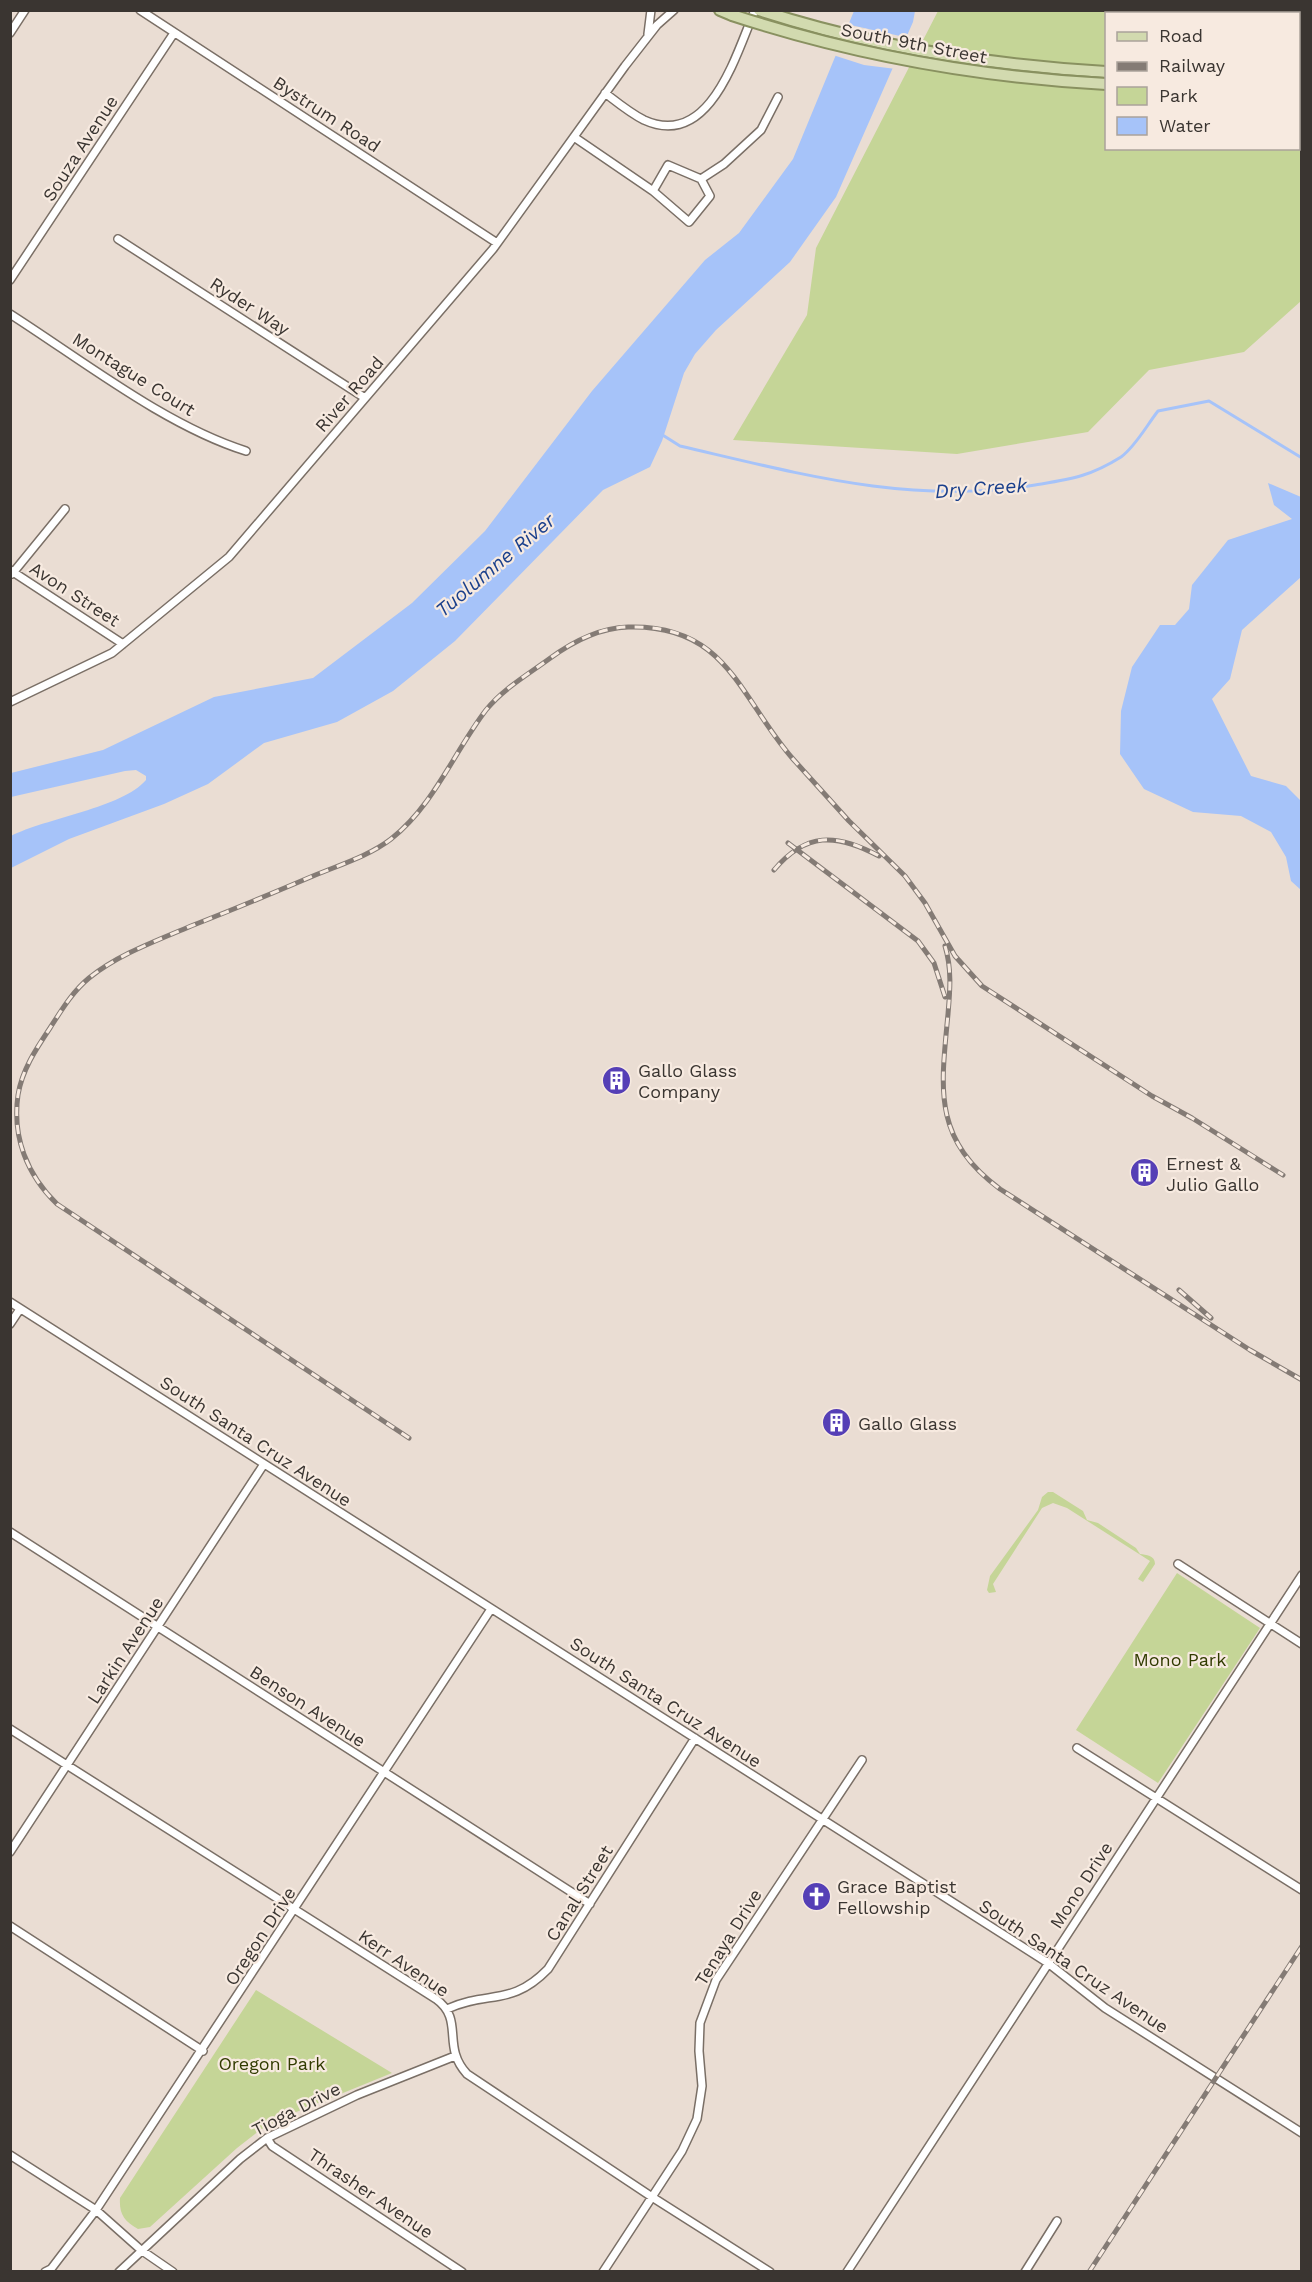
<svg xmlns="http://www.w3.org/2000/svg" width="1312" height="2282" font-family="'Work Sans',sans-serif">
	<style>
		.green { fill: #c5d597; fill-rule: evenodd }
		.water { fill: #a6c3f9 }
		.pier { fill: #eaddd3 }
		.lines { fill: none; stroke-linecap: round; stroke-linejoin: round }
		.stream { stroke: #a6c3f9; stroke-width: 3 }
		.minor-casing { stroke: #7a6f66; stroke-width: 10 }
		.primary-casing { stroke: #899160; stroke-width: 14 }
		.minor { stroke: #fff; stroke-width: 7 }
		.primary { stroke: #d2daaf; stroke-width: 10 }
		.rail-casing { stroke: #847b75; stroke-width: 5 }
		.rail { stroke: #f7eae0; stroke-width: 3; stroke-dasharray: 9; stroke-linecap: butt }
		.primary-bridge-casing { stroke: #899160; stroke-width: 14; stroke-linecap: butt }
		.primary-bridge { stroke: #d2daaf; stroke-width: 10 }
		.labels { text-anchor: middle; dominant-baseline: central; stroke-width: 4.5; stroke-linejoin: round; paint-order: stroke }
		.street-label { font-size: 18px; fill: #3a3531; stroke: #f7eae0 }
		.poi-label { font-size: 18px; fill: #3a3531; stroke: #f7eae0; text-anchor: start }
		.park-label { font-size: 18px; fill: #313b00; stroke: #f7eae0 }
		.water-label { font-size: 20px; font-style: italic; fill: #1b408c; stroke: #f7eae0 }
	</style>
	<rect width="100%" height="100%" fill="#eaddd3"/>
	<path class="green" d="M938 11H1301V301L1244 352 1149 370 1088 432 957 454 733 440 807 315 816 248ZM1106 14H1298V148H1106Z
		M1048 1492H1053L1083 1511 1087 1520 1098 1523 1136 1548 1140 1554C1146 1555 1155 1555 1155 1564L1143 1582 1138 1579 1150 1561 1067 1508 1053 1503 1042 1508 993 1584 996 1592 989 1593 987 1590 990 1576 1038 1510 1042 1497Z
		M1177 1573 1260 1628 1158 1783 1076 1730Z
		M256 1990 392 2073 284 2117 260 2130 237 2148 150 2227 138 2229C124 2221 119 2214 120 2198Z"/>
	<path class="water" d="M854 11H915L913 22 836 197 790 262 716 330 695 354 684 373 662 441 650 467 603 490 455 641 393 691 337 722 264 743 208 784 164 804 69 839 11 868V836C46 818 122 808 146 780V776L136 770 125 771 11 797V773L103 750 214 697 313 678 412 603 485 531 592 391 705 260 739 233 793 159Z
		M1268 483 1301 497V577L1242 630 1230 679 1212 699 1251 776 1286 786 1301 801V890L1291 881 1286 857 1271 832 1241 816 1193 812 1144 789 1120 754 1121 711 1132 667 1160 625H1175L1189 609 1192 585 1228 540 1292 519 1274 505Z"/>
	<path class="pier" d="M846 24 909 38 896 69 864 65 833 55Z"/>
	<g class="lines">
		<path class="stream" d="M661 434 680 446C801 474 909 505 1035 485 1071 479 1089 477 1121 457 1135 447 1147 425 1158 411L1209 401 1302 458"/>
		<defs>
			<path id="minor" d="M140 10 497 243
				M10 33 25 10
				M648 34 651 10
				M605 93C618 103 630 113 644 120 710 150 736 54 755 10
				M574 137 653 191 689 222 710 196 701 179
				M653 191 668 165 701 179 724 164 761 130 778 97
				M118 239 365 398
				M10 280 174 33
				M10 314C82 360 166 426 246 451
				M10 570 123 644
				M12 574 65 509
				M10 702 112 653 229 557 493 249 625 66 657 25 674 10
				M10 1302 1048 1963 1105 2008 1302 2133
				M10 1324 20 1309
				M10 1532 590 1904
				M1178 1564 1302 1644
				M10 1729 436 1999C465 2020 441 2046 467 2074L652 2197 770 2272
				M1077 1748 1302 1890
				M10 1852 264 1464
				M10 1926 203 2051
				M447 2009C489 1990 511 2007 548 1969L695 1738
				M267 2138 272 2146 462 2272
				M10 2155 96 2210 141 2250 173 2272
				M45 2272 51 2269 96 2210 491 1609
				M119 2272 240 2159 267 2138 357 2095 455 2056
				M603 2272 682 2151 697 2119 702 2086 699 2051 700 2023 716 1980 862 1760
				M847 2272 1302 1575
				M1025 2272 1057 2221"/>
			<path id="primary" d="M720 10 732 15
				M759 10C872 47 988 65 1106 72
				M1298 66H1302
				M1298 79 1302 78"/>
		</defs>
		<use href="#minor" class="minor-casing"/>
		<use href="#primary" class="primary-casing"/>
		<use href="#minor" class="minor"/>
		<use href="#primary" class="primary"/>
		<defs>
			<path id="rail" d="M788 843 918 941 934 963 945 997
				M774 870C806 832 836 833 879 856
				M945 946C952 969 950 991 948 1014 941 1089 932 1138 1000 1189L1250 1350 1302 1380
				M1179 1290 1211 1318
				M409 1438 57 1204C27 1175 12 1137 18 1095 22 1070 36 1049 50 1028 61 1011 72 992 89 978 119 954 156 941 191 926 232 910 273 893 313 876 339 865 369 856 391 839 434 805 454 752 486 710 503 689 527 675 549 659 572 642 598 628 628 627 727 624 739 697 793 759L849 821 905 876 925 903 955 956 982 986 1152 1096 1192 1118 1283 1175
				M1089 2272 1302 1946"/>
		</defs>
		<use href="#rail" class="rail-casing"/>
		<use href="#rail" class="rail"/>
		<defs>
			<path id="primary-bridge" d="M732 15C854 55 978 77 1106 84"/>
		</defs>
		<use href="#primary-bridge" class="primary-bridge-casing"/>
		<use href="#primary-bridge" class="primary-bridge"/>
	</g>
	<defs>
		<symbol id="building-disc" viewBox="-11 -11 22 22"><circle r="9.5" fill="#553fb6" stroke="#f7eae0"/><path d="M-4-6H4V6H1V3H-1V6H-4ZM-2.5-4.3h1.7v1.8h-1.7ZM.8-4.3h1.7v1.8H.8ZM-2.5-1h1.7V.8h-1.7ZM.8-1h1.7V.8H.8Z" fill="#fff"/></symbol>
		<symbol id="church-disc" viewBox="-11 -11 22 22"><circle r="9.5" fill="#553fb6" stroke="#f7eae0"/><path d="M-1.2-6h2.4v3.5h3.3v2.4h-3.3V6h-2.4V-.1h-3.3v-2.4h3.3Z" fill="#fff"/></symbol>
	</defs>
	<g fill-rule="evenodd">
		<use href="#building-disc" x="600" y="1064" width="33" height="33"/>
		<use href="#building-disc" x="1128" y="1156" width="33" height="33"/>
		<use href="#building-disc" x="820" y="1406" width="33" height="33"/>
		<use href="#church-disc" x="800" y="1880" width="33" height="33"/>
	</g>
	<g class="labels">
		<g class="street-label">
			<text transform="translate(914 43) rotate(11)">South 9th Street</text>
			<text transform="translate(327 114) rotate(33)">Bystrum Road</text>
			<text transform="translate(80 148) rotate(-57)">Souza Avenue</text>
			<text transform="translate(250 306) rotate(33)">Ryder Way</text>
			<text transform="translate(134 374) rotate(32)">Montague Court</text>
			<text transform="translate(349 394) rotate(-49)">River Road</text>
			<text transform="translate(75 594) rotate(33)">Avon Street</text>
			<text transform="translate(256 1441) rotate(33)">South Santa Cruz Avenue</text>
			<text transform="translate(125 1650) rotate(-57)">Larkin Avenue</text>
			<text transform="translate(666 1702) rotate(33)">South Santa Cruz Avenue</text>
			<text transform="translate(308 1706) rotate(33)">Benson Avenue</text>
			<text transform="translate(1081 1885) rotate(-57)">Mono Drive</text>
			<text transform="translate(579 1893) rotate(-58)">Canal Street</text>
			<text transform="translate(260 1936) rotate(-57)">Oregon Drive</text>
			<text transform="translate(728 1937) rotate(-58)">Tenaya Drive</text>
			<text transform="translate(404 1963) rotate(34)">Kerr Avenue</text>
			<text transform="translate(1074 1966) rotate(34)">South Santa Cruz Avenue</text>
			<text transform="translate(296 2109) rotate(-27)">Tioga Drive</text>
			<text transform="translate(371 2193) rotate(34)">Thrasher Avenue</text>
		</g>
		<g class="poi-label">
			<text x="638" y="1070">Gallo Glass<tspan x="638" dy="21">Company</tspan></text>
			<text x="1166" y="1163">Ernest &amp;<tspan x="1166" dy="21">Julio Gallo</tspan></text>
			<text x="858" y="1423">Gallo Glass</text>
			<text x="837" y="1886">Grace Baptist<tspan x="837" dy="21">Fellowship</tspan></text>
		</g>
		<g class="park-label">
			<text x="1180" y="1659">Mono Park</text>
			<text x="272" y="2063">Oregon Park</text>
		</g>
		<g class="water-label">
			<text transform="translate(981 488) rotate(-4)">Dry Creek</text>
			<text transform="translate(495 565) rotate(-40)">Tuolumne River</text>
		</g>
	</g>
	<rect width="1312" height="2282" fill="none" stroke="#3a3531" stroke-width="24"/>
	<rect x="1105" y="12" width="195" height="138" fill="#f7eae0" stroke="#aba29a" stroke-width="1.5"/>
	<rect x="1117" y="32" width="30" height="9" fill="#d2daaf" stroke="#aba29a" stroke-width="1.5"/>
	<text x="1159" y="42" font-size="18" fill="#3a3531">Road</text>
	<rect x="1117" y="62" width="30" height="9" fill="#847b75" stroke="#aba29a" stroke-width="1.5"/>
	<text x="1159" y="72" font-size="18" fill="#3a3531">Railway</text>
	<rect x="1117" y="87" width="30" height="18" fill="#c5d597" stroke="#aba29a" stroke-width="1.5"/>
	<text x="1159" y="102" font-size="18" fill="#3a3531">Park</text>
	<rect x="1117" y="117" width="30" height="18" fill="#a6c3f9" stroke="#aba29a" stroke-width="1.5"/>
	<text x="1159" y="132" font-size="18" fill="#3a3531">Water</text>
</svg>
